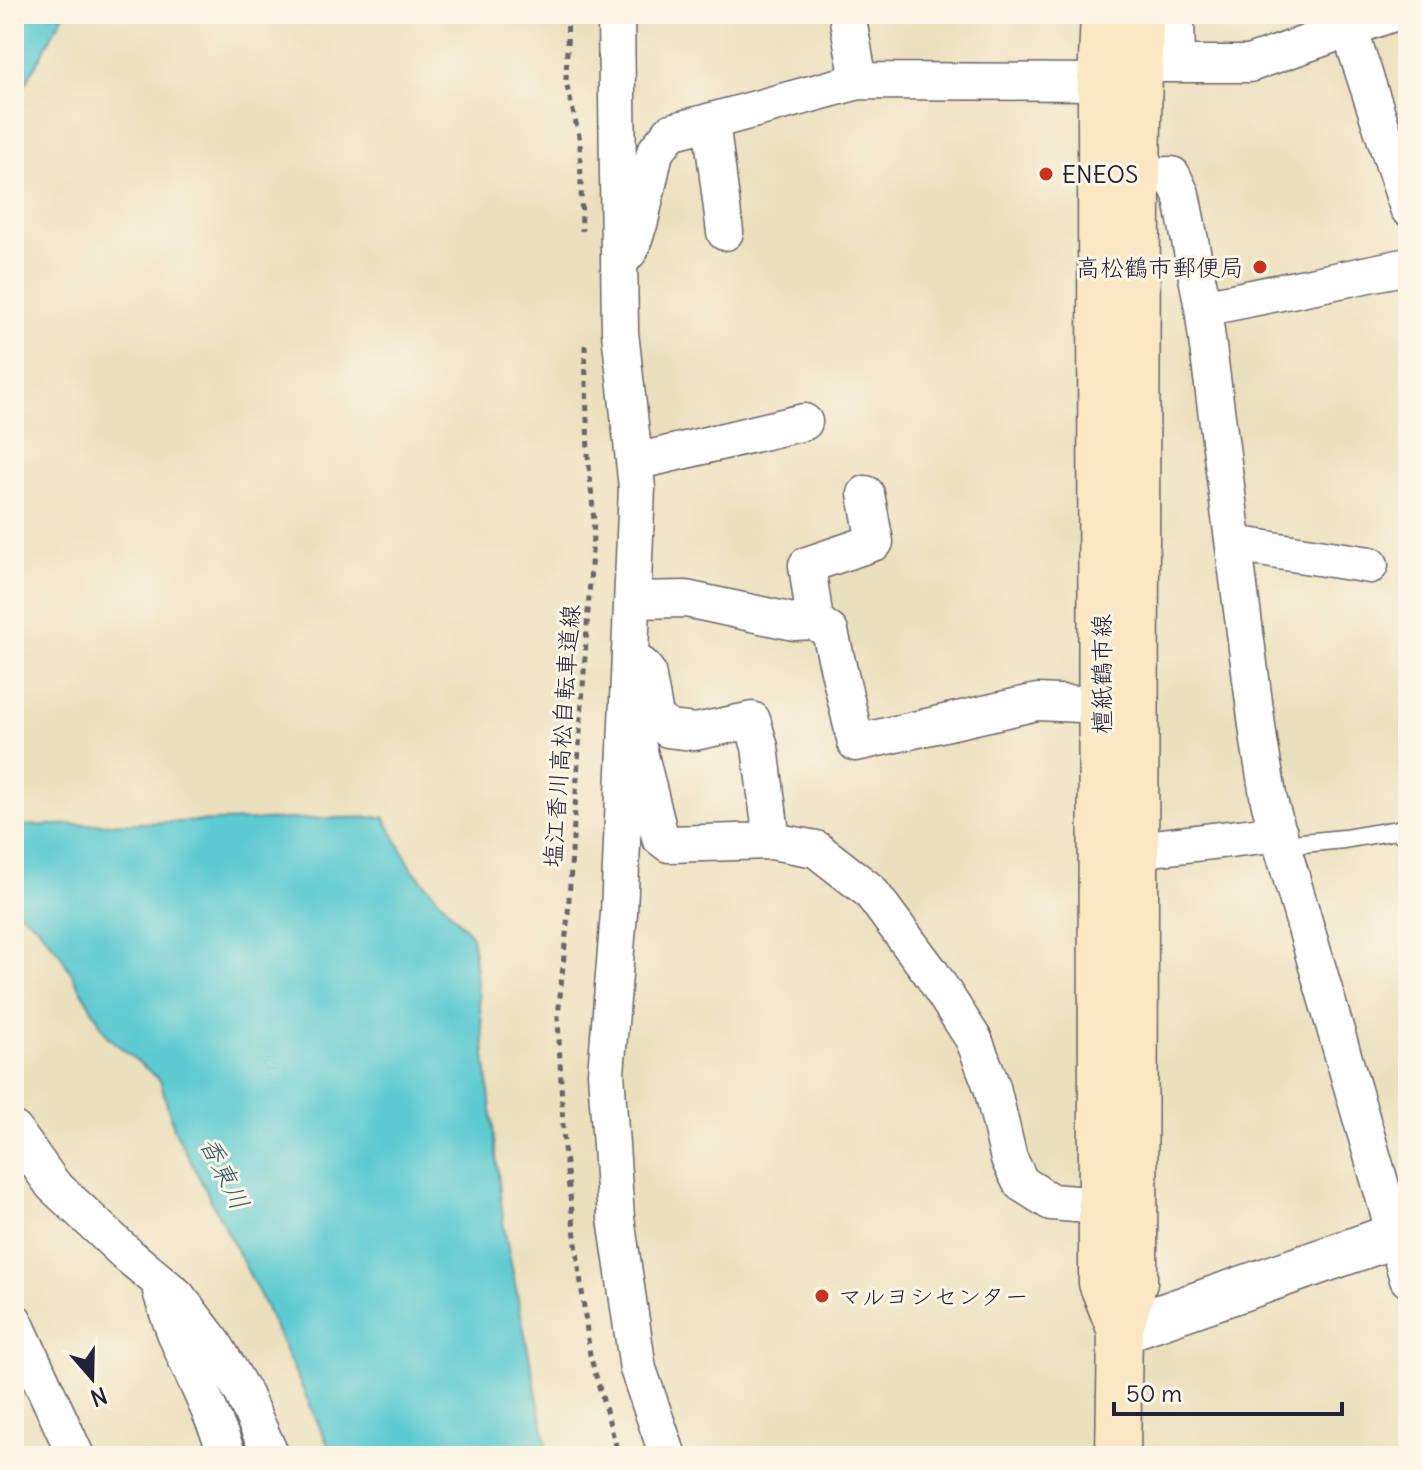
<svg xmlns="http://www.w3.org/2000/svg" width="1422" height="1470" font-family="Delius,'Klee One',sans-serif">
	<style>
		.water { fill: #5dcad1; stroke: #407686; stroke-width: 2 }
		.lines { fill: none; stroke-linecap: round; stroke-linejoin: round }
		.service-casing { stroke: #686468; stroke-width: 21 }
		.minor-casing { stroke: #686468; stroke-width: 39 }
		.tertiary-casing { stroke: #686468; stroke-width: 47 }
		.secondary-casing { stroke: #686468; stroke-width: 47 }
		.path { stroke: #686468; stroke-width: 5; stroke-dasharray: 6 6; stroke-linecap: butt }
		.service { stroke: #fff; stroke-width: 18 }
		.minor { stroke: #fff; stroke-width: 36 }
		.tertiary { stroke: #fff; stroke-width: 44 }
		.secondary { stroke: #fae7c3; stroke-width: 44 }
		.poi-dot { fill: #c8321e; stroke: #fcf5e5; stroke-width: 3 }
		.labels { text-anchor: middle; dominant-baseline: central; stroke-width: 6; stroke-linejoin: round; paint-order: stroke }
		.poi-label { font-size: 24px; fill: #22223b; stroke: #fcf5e5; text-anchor: start }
		.street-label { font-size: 24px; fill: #22223b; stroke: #fcf5e5 }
		.water-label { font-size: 26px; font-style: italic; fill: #375d70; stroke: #fcf5e5 }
	</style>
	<rect width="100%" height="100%" fill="#fcf5e5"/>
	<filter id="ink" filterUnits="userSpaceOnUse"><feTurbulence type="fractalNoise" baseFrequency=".0125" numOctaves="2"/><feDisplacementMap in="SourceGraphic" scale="16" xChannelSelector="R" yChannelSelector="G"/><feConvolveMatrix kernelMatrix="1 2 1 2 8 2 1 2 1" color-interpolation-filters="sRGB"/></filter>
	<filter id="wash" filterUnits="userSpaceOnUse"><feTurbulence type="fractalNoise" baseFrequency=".006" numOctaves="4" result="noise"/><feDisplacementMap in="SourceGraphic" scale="32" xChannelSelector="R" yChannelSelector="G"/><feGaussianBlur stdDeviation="1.8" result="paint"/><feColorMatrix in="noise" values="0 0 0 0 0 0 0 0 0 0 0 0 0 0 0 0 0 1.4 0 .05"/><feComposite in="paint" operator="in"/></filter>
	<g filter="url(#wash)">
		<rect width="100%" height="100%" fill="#ebe0bd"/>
		<path class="water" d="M14 14H64L14 104Z
			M384 817 413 870 472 936 504 1228 549 1456H333L260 1295 174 1129 160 1080 108 1037 59 952 37 926 14 908V826Z"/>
	</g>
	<g filter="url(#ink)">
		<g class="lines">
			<defs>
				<path id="service" d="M1282 845 1344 839 1397 830 1408 838"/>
				<path id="minor" d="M616 14 620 332 637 488 619 913 606 1073 616 1218 638 1369 668 1456
					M847 14 859 81
					M1176 14 1177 64
					M1349 28 1408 208
					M1140 64H1249L1390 14
					M711 121 725 232
					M1111 177 1172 175 1181 194 1203 308 1259 741 1269 801 1408 1279
					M623 258 630 250 640 221 655 152 671 132 859 81 1100 82 1127 77
					M1203 308 1408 266
					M635 462 804 422
					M1234 544 1370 565
					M634 600 686 599 794 622 815 621 830 632 856 743 1037 702 1101 705
					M815 621 807 565 875 542 866 494
					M641 665 647 672 655 716 668 729 695 732 752 720 760 747 772 841
					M638 747 660 837 669 844 772 841 816 849 870 891 931 973 974 1040 992 1087 1009 1159 1021 1183 1051 1202 1101 1206
					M1136 850 1279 833
					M14 1130 53 1185 129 1256 177 1296 214 1344 243 1393 271 1456
					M161 1291C177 1348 208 1400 228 1456
					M14 1321 76 1456"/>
				<path id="tertiary" d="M1120 1331 1408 1231"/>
				<path id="secondary" d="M1103 14 1100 82 1101 1283 1120 1331
					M1118 1456 1120 1331 1135 1282 1138 176 1141 14"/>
			</defs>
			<use href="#service" class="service-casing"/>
			<use href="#minor" class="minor-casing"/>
			<use href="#tertiary" class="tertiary-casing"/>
			<use href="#secondary" class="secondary-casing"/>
			<path class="path" d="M568 14 566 82 580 140 582 231
				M585 345 588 455 594 521 568 914 558 1017 564 1148 590 1355 619 1456"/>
			<use href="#service" class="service"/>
			<use href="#minor" class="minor"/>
			<use href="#tertiary" class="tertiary"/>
			<use href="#secondary" class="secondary"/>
		</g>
	</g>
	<g class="poi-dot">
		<circle cx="1046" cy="174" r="8"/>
		<circle cx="1260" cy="267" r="8"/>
		<circle cx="822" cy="1296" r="8"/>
	</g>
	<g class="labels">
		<g class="poi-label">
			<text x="1062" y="174">ENEOS</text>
			<text x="1244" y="267" text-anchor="end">高松鶴市郵便局</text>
			<text x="838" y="1296">マルヨシセンター</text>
		</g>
		<g class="street-label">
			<text transform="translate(1101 674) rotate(-90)">檀紙鶴市線</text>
			<text transform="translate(561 736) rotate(-86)">塩江香川高松自転車道線</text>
		</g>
		<g class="water-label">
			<text transform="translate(225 1173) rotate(64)">香東川</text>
		</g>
	</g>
	<rect width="1422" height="1470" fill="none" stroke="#fcf5e5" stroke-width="48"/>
	<g transform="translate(92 1378) rotate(160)" stroke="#fcf5e5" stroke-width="6" paint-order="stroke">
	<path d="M0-6L14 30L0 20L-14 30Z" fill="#22223b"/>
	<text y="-12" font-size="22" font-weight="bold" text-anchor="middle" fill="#22223b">N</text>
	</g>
	<path d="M1114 1402v12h228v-12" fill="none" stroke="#22223b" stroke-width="4"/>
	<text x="1126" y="1402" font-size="24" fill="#22223b" stroke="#fcf5e5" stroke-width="6" paint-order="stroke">50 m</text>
</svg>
